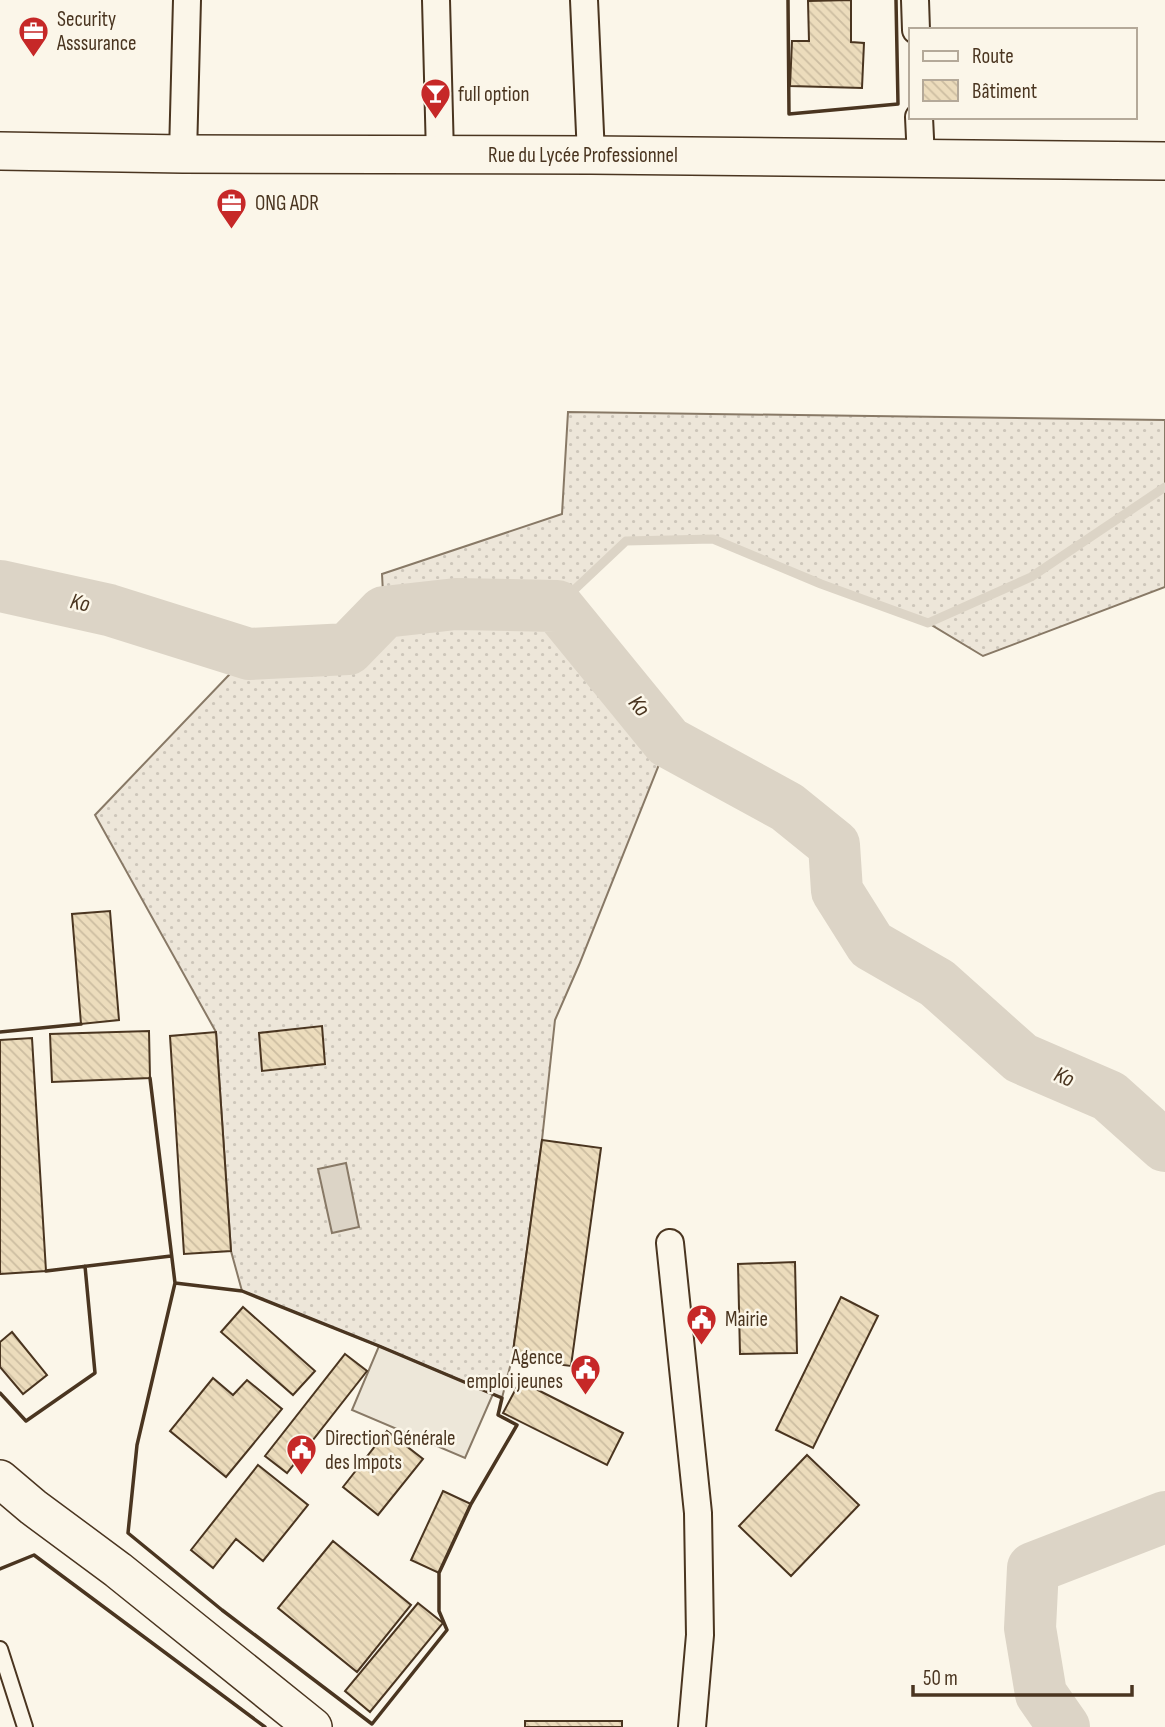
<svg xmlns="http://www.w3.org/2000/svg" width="1165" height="1727" font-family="'Sofia Sans Condensed',sans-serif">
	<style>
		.grass { fill: url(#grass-dots); stroke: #887966; stroke-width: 2 }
		.parking { fill: #ede7d9; stroke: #887966; stroke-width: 2 }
		.water { fill: #dcd4c6; stroke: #887966; stroke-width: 2 }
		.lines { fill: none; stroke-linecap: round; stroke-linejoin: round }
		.stream { stroke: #dcd4c6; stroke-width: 9 }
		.river { stroke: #dcd4c6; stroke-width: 52 }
		.building { fill: url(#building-back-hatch); stroke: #4a3520; stroke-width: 2 }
		.lane-casing { stroke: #4a3520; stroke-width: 18 }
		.street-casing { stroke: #4a3520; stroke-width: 30 }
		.secondary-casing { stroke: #4a3520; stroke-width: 40 }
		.lane { stroke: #fbf6e9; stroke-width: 14 }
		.street { stroke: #fbf6e9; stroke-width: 26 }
		.secondary { stroke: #fbf6e9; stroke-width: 37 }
		.wall { stroke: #4a3520; stroke-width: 3.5 }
		.labels { text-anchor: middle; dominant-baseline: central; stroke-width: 5; stroke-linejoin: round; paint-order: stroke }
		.poi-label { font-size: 21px; fill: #4a3520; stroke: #fbf6e9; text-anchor: start }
		.street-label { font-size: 21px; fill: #4a3520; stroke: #fbf6e9 }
		.water-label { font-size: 23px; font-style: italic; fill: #4a3520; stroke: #fbf6e9 }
	</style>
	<defs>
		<pattern id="grass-dots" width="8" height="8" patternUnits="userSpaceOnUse" patternTransform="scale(1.75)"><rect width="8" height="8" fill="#ede6d9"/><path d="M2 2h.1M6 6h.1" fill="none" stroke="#cdc6ba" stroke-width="1.8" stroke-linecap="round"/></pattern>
		<pattern id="building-back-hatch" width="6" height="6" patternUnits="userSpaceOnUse" patternTransform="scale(1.75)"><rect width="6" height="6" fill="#ecdcbc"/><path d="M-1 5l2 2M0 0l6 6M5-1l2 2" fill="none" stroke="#ccbda1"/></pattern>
	</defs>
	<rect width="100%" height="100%" fill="#fbf6e9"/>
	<path class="grass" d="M568 412 1165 420V587L983 656 928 623 821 584 713 539 626 541 557 606 668 742 579 965 555 1020 542 1140 512 1359 502 1398 379 1346 242 1291 231 1251 216 1032 95 815 249 654 348 649 384 612 382 574 562 514Z"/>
	<path class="parking" d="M379 1346 493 1394 465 1458 352 1410Z"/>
	<path class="water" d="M346 1163 359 1227 332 1233 318 1169Z"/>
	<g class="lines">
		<path class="stream" d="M557 606 626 541 713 539 821 584 928 623 1031 577 1165 487"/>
		<path class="river" d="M0 586 109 610 249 654 348 649 384 612 456 604 557 606 668 742 787 807 834 845 837 891 871 945 937 983 1021 1058 1109 1096 1165 1146
			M1064 1727 1041 1694 1030 1628 1033 1568 1165 1517"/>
	</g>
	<path class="building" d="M851 0V42L864 43 862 88 790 86 792 41H809L808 1Z
		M110 911 119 1020 81 1024 72 914Z
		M322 1026 325 1064 262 1071 259 1033Z
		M149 1031 150 1078 52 1082 50 1034Z
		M216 1032 231 1251 184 1254 170 1036Z
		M32 1038 46 1271 0 1274V1040Z
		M542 1140 601 1148 571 1366 512 1359Z
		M795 1262 797 1353 740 1354 738 1264Z
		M841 1297 878 1316 813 1448 776 1430Z
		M243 1307 315 1371 293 1395 221 1332Z
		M12 1332 47 1375 23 1394 0 1367V1342Z
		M345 1354 367 1371 287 1473 265 1456Z
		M213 1378 233 1395 247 1380 282 1409 226 1477 170 1431Z
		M520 1381 623 1433 607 1465 503 1413Z
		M387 1431 423 1459 378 1515 343 1487Z
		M807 1455 859 1505 791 1576 739 1526Z
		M258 1465 308 1505 263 1561 236 1539 213 1568 191 1550Z
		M443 1491 471 1504 439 1573 411 1560Z
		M333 1541 411 1605 357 1672 278 1608Z
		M418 1603 443 1623 370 1712 345 1691Z
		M525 1721H622V1727H525Z"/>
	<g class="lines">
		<defs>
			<path id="lane" d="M0 1649 25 1727"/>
			<path id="street" d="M436 0 440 155
				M584 0 591 155
				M915 0 916 30
				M919 117 921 159
				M183 154 187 0
				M670 1243 698 1513 700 1635 692 1727"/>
			<path id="secondary" d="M0 151 183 154 591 155 1165 161
				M0 1479 33 1507 118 1570 313 1727"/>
		</defs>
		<use href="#lane" class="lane-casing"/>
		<use href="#street" class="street-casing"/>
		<use href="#secondary" class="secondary-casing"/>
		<use href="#lane" class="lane"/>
		<use href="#street" class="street"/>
		<use href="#secondary" class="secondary"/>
		<path class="wall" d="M788 0 789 114 898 104 896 0
			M0 1032 81 1024
			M150 1078 175 1283
			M46 1271 171 1256
			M175 1283 242 1291 379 1346 502 1398 498 1415 517 1425 471 1504 439 1573V1611L447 1630 372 1724 222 1610 128 1533 137 1445Z
			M0 1393 26 1421 95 1373 85 1266
			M0 1569 34 1555 265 1727"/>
	</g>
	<defs>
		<symbol id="office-pin" viewBox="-11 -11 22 30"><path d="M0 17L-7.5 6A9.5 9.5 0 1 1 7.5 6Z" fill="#c62828" stroke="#fbf6e9"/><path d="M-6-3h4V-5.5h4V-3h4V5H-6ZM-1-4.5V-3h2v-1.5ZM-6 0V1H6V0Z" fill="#fff"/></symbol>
		<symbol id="bar-pin" viewBox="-11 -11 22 30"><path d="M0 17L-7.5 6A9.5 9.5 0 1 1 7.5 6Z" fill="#c62828" stroke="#fbf6e9"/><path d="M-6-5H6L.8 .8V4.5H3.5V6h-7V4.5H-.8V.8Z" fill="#fff"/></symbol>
		<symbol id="civic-pin" viewBox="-11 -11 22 30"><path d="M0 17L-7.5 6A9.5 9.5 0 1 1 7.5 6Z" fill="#c62828" stroke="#fbf6e9"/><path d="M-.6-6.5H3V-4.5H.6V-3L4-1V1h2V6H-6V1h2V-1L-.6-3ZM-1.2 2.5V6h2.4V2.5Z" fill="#fff"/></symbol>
	</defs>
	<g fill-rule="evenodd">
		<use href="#office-pin" x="16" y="14" width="35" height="47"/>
		<use href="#bar-pin" x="418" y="76" width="35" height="47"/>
		<use href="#office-pin" x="214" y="186" width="35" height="47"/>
		<use href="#civic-pin" x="684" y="1302" width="35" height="47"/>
		<use href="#civic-pin" x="568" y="1352" width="35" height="47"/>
		<use href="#civic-pin" x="284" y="1432" width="35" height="47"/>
	</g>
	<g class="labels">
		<g class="poi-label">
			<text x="57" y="19">Security<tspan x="57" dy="24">Asssurance</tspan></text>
			<text x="458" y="94">full option</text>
			<text x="255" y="203">ONG ADR</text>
			<text x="725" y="1319">Mairie</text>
			<text x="563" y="1357" text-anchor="end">Agence<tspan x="563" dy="24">emploi jeunes</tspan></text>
			<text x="325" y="1438">Direction Générale<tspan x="325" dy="24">des Impots</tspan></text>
		</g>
		<g class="street-label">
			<text x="583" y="155">Rue du Lycée Professionnel</text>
		</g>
		<g class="water-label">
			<text transform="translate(80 603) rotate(13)">Ko</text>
			<text transform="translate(639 706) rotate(51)">Ko</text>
			<text transform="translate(1064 1077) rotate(23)">Ko</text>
		</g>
	</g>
	<rect x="909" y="28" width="228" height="91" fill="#fbf6e9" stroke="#b4a999" stroke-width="2"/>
	<rect x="923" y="51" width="35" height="10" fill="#fbf6e9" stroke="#b4a999" stroke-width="2"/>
	<text x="972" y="63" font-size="21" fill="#4a3520">Route</text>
	<rect x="923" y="80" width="35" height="21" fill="url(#building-back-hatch)" stroke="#b4a999" stroke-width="2"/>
	<text x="972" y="98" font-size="21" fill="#4a3520">Bâtiment</text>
	<path d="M913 1685v10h219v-10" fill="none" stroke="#4a3520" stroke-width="3.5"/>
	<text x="923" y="1685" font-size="21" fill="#4a3520" stroke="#fbf6e9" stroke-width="5" paint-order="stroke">50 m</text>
</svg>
